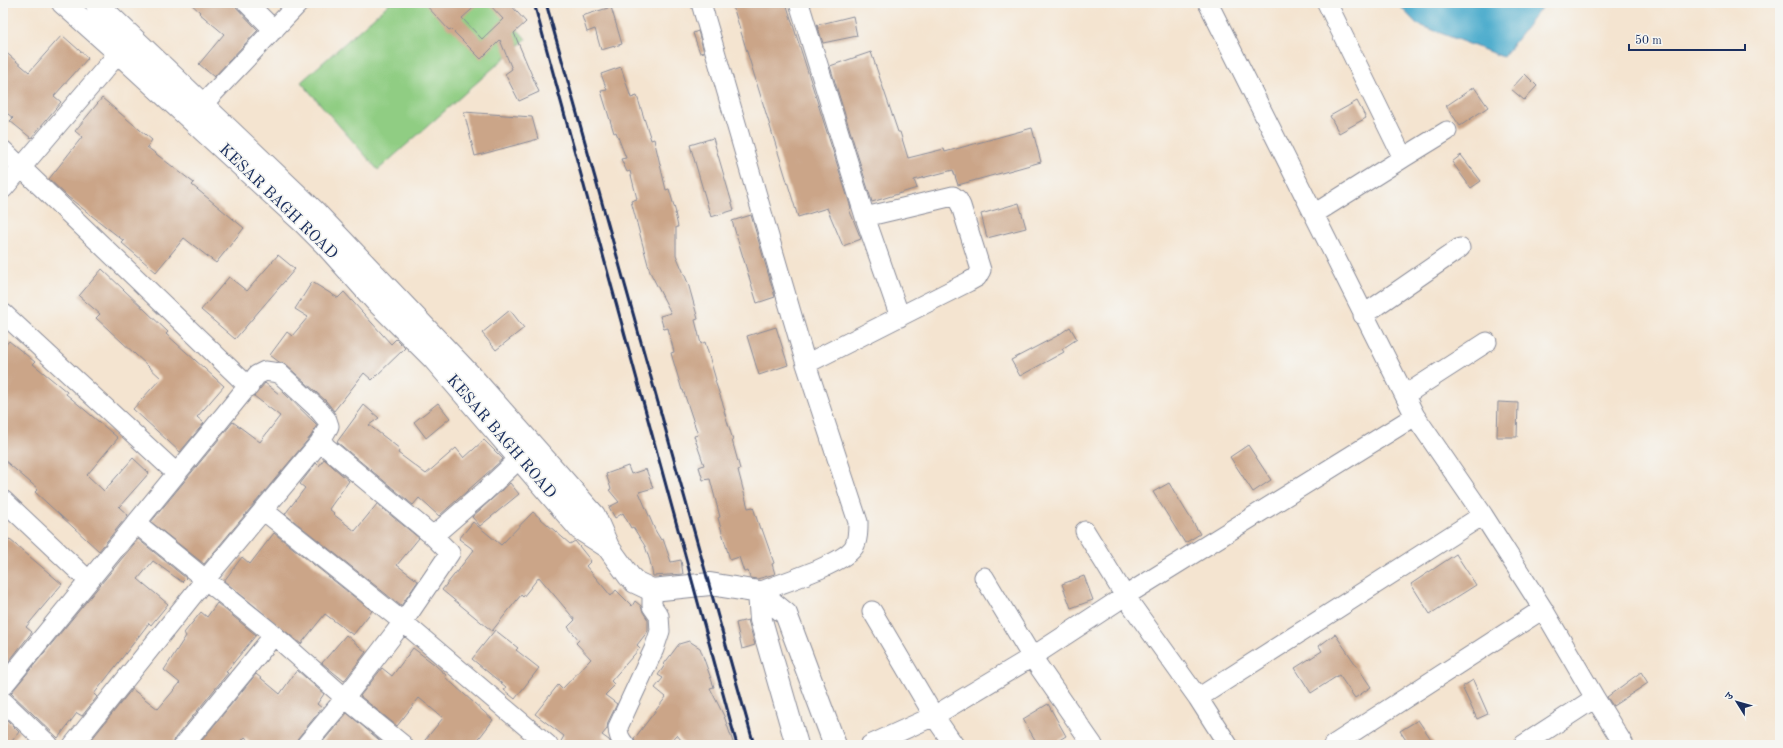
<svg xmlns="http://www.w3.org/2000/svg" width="1783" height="748" font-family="'Old Standard TT','Noto Serif Devanagari',serif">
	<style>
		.green { fill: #90cd83; stroke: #567e70 }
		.water { fill: #4fadcd; stroke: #356e96 }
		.building { fill: #cba588 }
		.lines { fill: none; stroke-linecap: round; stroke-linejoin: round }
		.minor-casing { stroke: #888a97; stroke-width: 21 }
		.major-casing { stroke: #888a97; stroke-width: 24 }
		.minor { stroke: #fff; stroke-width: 19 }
		.major { stroke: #fff; stroke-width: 22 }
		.rail { stroke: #1b2f5e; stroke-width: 3 }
		.labels { text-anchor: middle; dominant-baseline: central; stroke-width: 3.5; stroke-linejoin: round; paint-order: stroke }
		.street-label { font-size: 16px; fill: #1b2f5e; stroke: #f6f6f2 }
	</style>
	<rect width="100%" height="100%" fill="#f6f6f2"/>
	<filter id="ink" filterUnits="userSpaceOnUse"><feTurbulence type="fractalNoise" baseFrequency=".025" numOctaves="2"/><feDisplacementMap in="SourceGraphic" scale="8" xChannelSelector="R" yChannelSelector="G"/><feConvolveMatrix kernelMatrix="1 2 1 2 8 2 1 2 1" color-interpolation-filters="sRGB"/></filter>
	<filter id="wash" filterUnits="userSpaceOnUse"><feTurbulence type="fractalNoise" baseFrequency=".012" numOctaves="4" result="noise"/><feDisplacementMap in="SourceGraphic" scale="16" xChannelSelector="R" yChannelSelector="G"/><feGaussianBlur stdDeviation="0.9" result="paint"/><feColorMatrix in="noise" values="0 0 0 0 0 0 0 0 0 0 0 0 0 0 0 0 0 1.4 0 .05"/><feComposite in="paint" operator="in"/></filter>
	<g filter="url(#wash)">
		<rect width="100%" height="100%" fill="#f4e4d0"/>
		<path class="green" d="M390 3H494L526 39 378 170 301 82Z"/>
		<path class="water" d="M1397 3H1545L1503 57 1417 24Z"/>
		<g id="blocks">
			<path class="building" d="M190 3H232L258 30 214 77 199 64 224 34 199 13 200 12Z
				M424 3H479L462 18 482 39 503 19 488 3H509L526 22 514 33 539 92 519 101 505 74 512 69 500 40 481 59 451 29 449 30Z
				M732 3H786L851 208 849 209 861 239 843 246 827 208 798 217Z
				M611 7 622 44 601 50 595 29 587 32 582 16Z
				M853 16 857 36 823 43 817 25Z
				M698 31 704 52 700 53 693 33Z
				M62 35 88 58 54 96 61 102 31 138 10 121 13 118 3 110V50L29 72Z
				M871 52 898 132H900L908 158 944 149 945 152 1032 128 1041 162 958 185 953 170 914 180 917 188 872 202 830 66Z
				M621 67 631 98 637 96 651 140 654 139 666 190 669 189 676 213H675L678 227H676V255L688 283 698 319 695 320 701 344 705 342 716 380 715 381 725 410 724 411 733 440H732L740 469 738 470 748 508 753 507 760 529H762L774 563 772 564 775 574 757 579 750 578 748 571 744 572 739 557 730 560 718 518 720 517 710 479 703 480 699 467 704 465 694 436 698 435 683 390H682L671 353 674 352 668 328 664 329 660 316 671 313 650 272 631 201 637 199 630 171 627 172 621 159 626 158 616 132 614 133 601 91 607 90 601 74Z
				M1525 74 1537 86 1524 100 1511 89Z
				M1474 87 1488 107 1460 126 1446 106Z
				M102 98 152 140 147 147 194 183 192 185 244 228 216 263 184 238 156 272 122 243 124 241 68 197 49 179 82 137 75 131Z
				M1357 101 1366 118 1339 133 1330 116Z
				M464 112 532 117 538 139 475 156Z
				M713 138 734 210 711 217 690 145Z
				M1461 155 1481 181 1471 188 1452 162Z
				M1019 203 1026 228 987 238 981 214Z
				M751 215 775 297 757 303 732 221Z
				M278 255 295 269 235 339 201 310 229 277 247 291Z
				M102 269 168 332 166 334 224 386 197 417 204 423 180 452 133 409 161 378 96 318 100 314 79 296Z
				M312 282 338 298 344 292 391 344 396 339 405 348 372 380 364 373 334 411 326 401 286 365 279 362 270 355 287 332 292 336 308 317 295 309Z
				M510 310 524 328 496 350 482 333Z
				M776 327 788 365 759 375 747 336Z
				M1070 327 1077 339 1062 349 1064 352 1020 376 1011 360 1057 336Z
				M9 341 35 362 33 364 67 392 66 394 118 438 87 475 104 491 133 458 149 473 119 507 128 515 99 551 35 492 38 489 3 459V348Z
				M265 383 279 394 282 391 317 425 311 436 204 564 151 522 233 422 260 442 280 416 254 396Z
				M1498 402 1518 403 1517 437H1497Z
				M438 403 450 418 426 438 414 422Z
				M364 405 379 418 369 425 400 449 398 453 426 474 456 448 464 458 484 440 503 459 439 516 419 498 413 505 337 442Z
				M1248 445 1271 480 1253 492 1230 457Z
				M324 459 349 481 329 509 334 513 333 514 355 531 377 504 419 538 397 565 418 581 401 606 285 514 305 488 300 484 316 463 319 466Z
				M628 466 631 474 646 469 653 488 639 492 655 530 661 540 663 539 671 562 681 560 683 574 653 576 650 561 645 546 633 527 631 528 623 513 615 518 609 507 619 502 609 490 611 489 606 474Z
				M510 483 519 494 480 526 472 517Z
				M1169 483 1200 534 1185 543 1153 492Z
				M533 512 570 544 575 541 591 561 586 566 611 596 616 590 632 606 635 601 641 606 643 612 648 620V631L637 645 640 648 611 681 615 685 605 695 617 704 608 722 607 729 602 735 609 740 612 745H559L564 736 535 714 558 685 562 689 591 659 576 643 579 640 568 627 575 620 539 577 523 597 521 595 492 631 442 590 474 550 459 539 473 522 501 545Z
				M274 533 372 611 353 635 325 614 301 644 224 581 242 557 250 564Z
				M3 534 62 584 26 627 32 632 3 669Z
				M138 539 186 578 182 582 153 561 138 579 168 604 151 625 149 623 112 671 94 694 97 697 82 716 77 713 58 738 11 693Z
				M1456 554 1476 585 1430 614 1411 584Z
				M1084 576 1093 600 1071 608 1062 584Z
				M217 603 256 635 226 672 228 673 175 738 173 745H87L132 689 158 709 180 683 164 670 186 636 184 633 201 612 207 617Z
				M748 620 755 645 742 649 736 623Z
				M495 630 518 648 516 650 539 668 515 699 504 690 506 687 472 659Z
				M1335 634 1371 687 1355 698 1339 675 1311 693 1295 668 1322 651 1319 646Z
				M346 635 366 652 344 681 322 663Z
				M689 641 700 648 714 687 710 688 724 716 734 745H685L677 735 668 745H636L634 739 666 697 655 688 663 678 658 675 665 665 664 664 679 644Z
				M413 648 434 664 446 675 445 677 493 720 474 745H421L443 718 419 698 397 726 360 696 382 668 392 676Z
				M297 670 324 694 317 704 322 708 298 738 295 745H254L245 737 238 745H198L256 674 280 694Z
				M1641 672 1648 683 1613 706 1607 697Z
				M1473 680 1488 714 1477 719 1462 687Z
				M1048 704 1066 736 1051 745H1038L1023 719Z
				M347 713 384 744 383 745H320Z
				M3 716 19 732 9 745H3Z
				M1418 720 1435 745H1409L1400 731Z"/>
		</g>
	</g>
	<g filter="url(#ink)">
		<use href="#blocks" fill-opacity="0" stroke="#888a97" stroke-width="1"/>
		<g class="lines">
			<defs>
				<path id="minor" d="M247 3 274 30
					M701 3 806 364 858 522C858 530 858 540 854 547 842 565 781 583 759 592
					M799 3 865 217 900 317
					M1208 3 1415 416 1483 515 1543 609 1595 698 1523 745
					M202 105 299 3
					M3 150 249 387
					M1403 158 1447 131
					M3 189 128 42
					M1314 214 1403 158 1327 3
					M3 313 176 473
					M1363 315 1460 248
					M806 364 968 282 977 277 981 270 961 206 958 200 953 196 865 217
					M1405 395 1487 342
					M3 500 89 581
					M263 510 403 622 548 745
					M137 524 274 635 345 698 403 745
					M1085 531 1125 596 1198 698 1228 745
					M433 536 484 492 520 458
					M984 577 1032 657 1093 745
					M872 611 934 716 954 745
					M3 686 257 375 265 371 279 373 318 409 327 420 329 426 320 442 205 580 73 745
					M1198 698 1483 515
					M1595 698 1624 745
					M3 701 49 745
					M184 745 274 635
					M306 745 345 698 403 622 450 553 433 536 320 442
					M625 745C620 739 618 735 618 727L654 649 660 631 659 616 652 606V590
					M870 745 934 716 1032 657 1125 596 1415 416
					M1333 745 1543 609"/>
				<path id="major" d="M63 3 118 52 305 224 325 244 375 300 434 359 580 529 608 547 629 576 635 582 652 590 710 584 759 592 786 614 835 745
					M96 3 316 213 470 375 594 515 608 547
					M759 592 761 620 797 745"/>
			</defs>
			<use href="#minor" class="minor-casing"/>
			<use href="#major" class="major-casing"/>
			<use href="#minor" class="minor"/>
			<use href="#major" class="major"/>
			<path class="rail" d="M534 3 737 745
				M546 3 754 745"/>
		</g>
	</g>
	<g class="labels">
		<g class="street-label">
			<text transform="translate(278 202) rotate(44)">KESAR BAGH ROAD</text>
			<text transform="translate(501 437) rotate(49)">KESAR BAGH ROAD</text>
		</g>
	</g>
	<rect width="1783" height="748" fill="none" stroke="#f6f6f2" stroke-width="16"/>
	<g transform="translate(1737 702) rotate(307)" stroke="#f6f6f2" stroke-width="3" paint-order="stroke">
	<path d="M0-3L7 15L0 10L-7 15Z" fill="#1b2f5e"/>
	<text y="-6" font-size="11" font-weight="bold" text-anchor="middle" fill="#1b2f5e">उ</text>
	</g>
	<path d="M1629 44v6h116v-6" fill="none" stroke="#1b2f5e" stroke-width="2"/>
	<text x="1635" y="44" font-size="12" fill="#1b2f5e" stroke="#f6f6f2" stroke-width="3" paint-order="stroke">50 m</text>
</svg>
